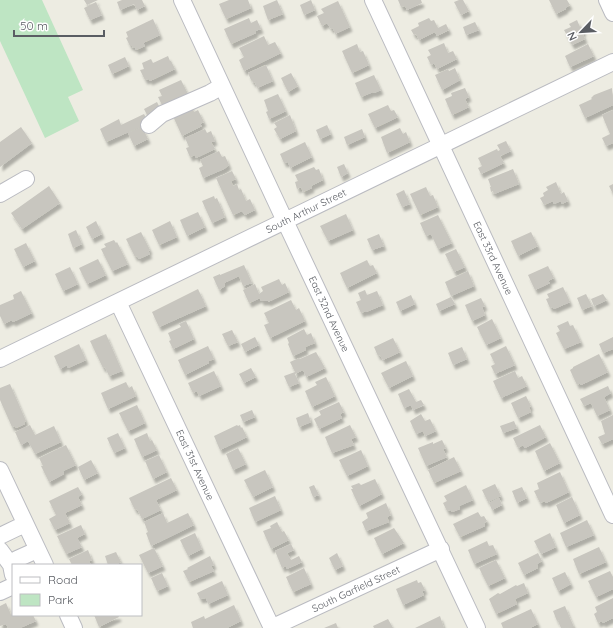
<svg xmlns="http://www.w3.org/2000/svg" width="613" height="628" font-family="Quicksand,sans-serif">
	<style>
		.green { fill: #bee5c3 }
		.building { fill: #c8c6bf; filter: url(#shadow) }
		.lines { fill: none; stroke-linecap: round; stroke-linejoin: round }
		.minor-casing { stroke: #babbc1; stroke-width: 18 }
		.minor { stroke: #fff; stroke-width: 16 }
		.labels { text-anchor: middle; dominant-baseline: central; stroke-width: 3.5; stroke-linejoin: round; paint-order: stroke }
		.street-label { font-size: 10px; fill: #5a5d63; stroke: #fff }
	</style>
	<defs>
		<filter id="shadow"><feDropShadow dx="2.5" dy="4.5" stdDeviation="1" flood-color="#0004"/></filter>
	</defs>
	<rect width="100%" height="100%" fill="#edece2"/>
	<path class="green" d="M0 0H42L83 90 68 97 79 121 45 138 0 41Z"/>
	<path class="building" d="M84 0H98L87 5Z
		M122 0H142L145 6 137 10 134 4 120 10 117 2Z
		M229 0H248L251 8 226 19 219 4Z
		M277 0 283 14 268 20 263 6Z
		M311 0 315 10 304 15 300 5Z
		M398 0H421L422 3 407 10 405 6 401 7Z
		M459 0H463L469 11 461 15 454 2Z
		M549 0H567L570 5 565 8 566 9 556 14Z
		M338 1 350 27 335 34 333 28 331 29 327 23 322 26 317 16 324 13 321 9Z
		M96 2 102 15 90 20 84 8Z
		M249 18 251 23 257 20 261 29 255 31 256 33 231 44 224 29Z
		M429 18 431 21 434 20 438 28 446 24 449 30 437 36 435 32 419 40 416 34 414 35 411 30 419 26 418 23Z
		M153 19 160 35 143 43 145 46 136 50 135 47 133 48 132 46H130L126 38 128 37 126 32Z
		M577 20 580 27 581 26 584 31 582 32 585 39 572 45 564 30 571 27 569 24Z
		M475 22 479 30 466 35 463 27Z
		M264 36 268 45 275 42 281 53 244 71 239 60 244 57 239 48Z
		M444 43 448 53 453 51 457 59 437 69 434 63 431 65 427 57 431 55 428 50Z
		M357 44 360 52 363 51 369 65 352 73 342 51Z
		M588 44 594 56 570 67 565 56Z
		M168 56 170 61H171L175 69 150 81 149 79 145 80 140 70 144 69 142 63 151 59 153 63Z
		M125 57 129 66 112 74 108 65Z
		M266 65 273 81 257 88 255 82 253 83 252 80H251L248 73Z
		M455 68 460 80 442 90 435 75 448 69 449 71Z
		M291 73 298 86 288 92 281 78Z
		M374 75 381 90 374 93 373 92 361 97 355 83Z
		M181 80 190 98 165 111 158 97 162 96 159 90Z
		M465 88 469 97 465 99 469 107 452 115 445 99 452 96 451 93Z
		M612 88 613 105 585 118 579 105 592 99 591 98 594 95Z
		M278 94 286 111 269 119 266 112 268 111 264 100Z
		M157 102 161 110 148 117 144 109Z
		M191 105 194 112 198 110 204 122 200 124 202 126 182 136 172 114Z
		M388 105 391 111 394 110 398 117 375 128 368 114Z
		M613 110V143L606 146 602 138 610 134 602 115Z
		M144 114 149 123 106 142 100 129 119 119 121 125Z
		M290 115 296 131 280 139 274 129 277 127 274 123Z
		M327 125 331 134 320 139 316 130Z
		M21 127 32 143 0 167V142Z
		M142 127 148 139 134 146 128 133Z
		M400 128 403 134 406 132 410 142 387 153 381 137Z
		M205 129 207 133 211 131 215 141 211 142 215 149 196 158 195 155 190 157 186 148 189 147 185 138Z
		M362 129 365 137 347 145 344 137Z
		M506 141 511 151 500 156 504 163 481 174 478 168 482 166 478 158 497 149 498 151 500 150 497 145Z
		M305 142 312 157 290 168 288 162 284 163 280 154Z
		M219 151 222 157 225 156 229 165 224 169 203 178 199 168 203 166 200 160Z
		M344 164 348 173 341 177 337 167Z
		M314 167 316 170 319 169 323 180 311 186 312 188 303 192 301 187 297 189 295 182 298 181 295 175Z
		M513 169 519 184 494 194 493 191 491 192 490 187H491L488 179Z
		M232 171 236 179 231 181 233 186 237 184 239 190 241 189 246 201 250 199 255 210 245 215 242 211 233 215 216 178Z
		M556 182 561 194 564 192 568 201 562 204 561 201 554 204 553 201 544 205 540 198 544 196 543 193 548 190 546 187Z
		M613 184V192H612L609 186Z
		M49 186 60 203 22 229 11 213Z
		M426 187 430 196 433 195 438 207 420 215 410 194Z
		M404 190 410 204 402 207 396 194Z
		M214 196 215 199 217 198 225 217 212 223 202 201Z
		M198 212 205 227 187 236 180 220Z
		M346 214 353 230 328 241 320 226Z
		M438 215 452 243 438 249 431 234 426 236 420 223Z
		M96 221 102 234 92 239 86 227Z
		M170 221 177 237 159 245 152 230Z
		M76 230 82 244 73 248 68 234Z
		M141 232 150 250 148 251 150 254 139 259 137 256 135 257 126 239Z
		M531 232 538 246 518 256 511 241Z
		M379 234 384 246 372 250 367 239Z
		M114 240 116 243 117 242 128 264 112 271 101 249 106 247 104 244Z
		M26 243 35 261 23 267 14 249Z
		M456 249 465 267 454 272 445 254Z
		M98 259 106 275 87 284 79 268Z
		M367 260 370 266 373 265 377 273 347 288 340 273Z
		M244 265 252 283 243 286 239 276 224 283 225 286 219 290 213 277 220 274V275Z
		M548 266 554 278 548 281 550 283 535 290 528 275Z
		M70 267 78 284 63 291 55 274Z
		M468 271 474 286 451 296 445 282Z
		M279 279 282 285 285 283 289 292 268 302V301H261L260 298 249 303 243 290 255 284 259 294 263 291 261 287Z
		M563 287 570 302 554 309 553 307 550 308 546 299 549 298 547 294Z
		M198 289 206 306 159 327 152 312Z
		M365 290 367 295 377 291 383 305 366 312V311L361 313 356 302 361 300 358 293Z
		M21 291 32 313 13 322 12 320 4 324 0 316V305L14 299 13 295Z
		M586 294 592 306 582 310 577 298Z
		M603 294 607 300 594 306 591 299Z
		M411 295 415 304 400 311 396 302Z
		M451 297 455 304 439 311 436 304Z
		M481 298 485 306 482 307 485 315 472 321 465 305Z
		M291 300 296 310 299 308 305 321 270 338 264 325 269 323 264 313Z
		M492 319 501 338 486 345 477 327Z
		M186 321 194 339 173 349 169 341 171 340 168 333 181 327 179 324Z
		M568 321 570 326 573 325 581 342 564 349 556 333 560 331 557 326Z
		M304 329 307 335 311 333 315 343 305 347 306 350 293 356 288 344 289 343 287 338Z
		M232 330 238 342 228 346 222 334Z
		M106 334 122 371 109 376 105 367 103 368 90 341Z
		M255 337 259 345 245 352 241 344Z
		M613 337V349L603 353 599 344Z
		M393 338 400 352 383 360 380 355 378 356 374 347Z
		M79 344 86 360 68 368 67 365 60 369 54 356Z
		M208 346 214 359 209 361V363L185 375 178 360Z
		M506 346 515 365 495 374 491 366 495 364 490 354Z
		M462 347 467 359 453 365 448 353Z
		M316 352 325 368 306 377 303 370 295 374 299 383 289 387 284 376 295 372 290 362 299 358 300 359Z
		M599 354 608 372 581 385 580 383 577 385 570 370 573 368V367Z
		M406 361 413 376 389 388 381 373Z
		M251 368 256 377 244 383 239 374Z
		M214 371 221 386 199 396 197 391 193 393 188 383Z
		M515 371 518 378 522 376 527 386 501 398 493 381Z
		M326 377 335 396 312 407 305 391 317 385 315 382Z
		M126 382 129 388 132 386 136 396 108 409 101 393Z
		M10 384 26 421 24 422 25 424 16 428 15 426 12 427 0 400V388Z
		M608 386 611 393 604 397 610 410 597 416 591 403 584 406 580 399Z
		M409 389 416 402 421 400 424 405 413 410 411 405 404 408 398 394Z
		M526 396 531 406 529 407 531 412 518 418 511 403Z
		M339 402 344 412 340 414 342 418 319 429 314 419 321 415 319 411Z
		M137 405 145 423 128 431 119 413Z
		M252 410 255 417 243 422 240 415Z
		M308 413 311 422 299 427 296 418Z
		M421 414 425 421 430 419 436 431 425 436 423 431 416 434 410 421Z
		M613 415V439L602 444 598 437 605 434 601 421Z
		M514 421 517 428 503 433 500 426Z
		M30 425 35 435 54 426 61 442 35 454 28 441 21 445 15 432Z
		M237 425 238 426 240 425 241 428 242 427 247 437 220 450 214 436Z
		M350 425 356 437 351 439 354 445 332 453 325 437Z
		M540 425 546 437 525 448 523 445 518 448 513 438Z
		M118 433 125 448 114 453 107 438Z
		M147 433 150 441 152 440 157 450 142 457 134 439Z
		M442 440 446 448 443 449 447 457 426 466 418 448 433 442V444Z
		M550 443 560 463 544 471 535 451Z
		M66 445 76 465 63 471 64 474 49 482 41 466H43L39 458Z
		M238 448 246 464 233 470 226 454Z
		M361 450 368 466 347 476 339 460Z
		M159 455 167 472 153 479 145 461Z
		M454 457 461 471 434 483 428 470Z
		M91 460 98 473 84 480 78 467Z
		M265 470 273 487 253 497 244 480Z
		M560 472 569 492 546 503 545 501 540 503 534 491 539 489 537 483Z
		M171 478 177 490 156 500 161 510 142 519 137 509 135 510 129 498Z
		M375 479 382 494 359 506 351 489H353L351 486 359 483 361 485Z
		M495 484 501 496 488 502 482 490Z
		M314 485 319 495 313 497 309 487Z
		M466 485 473 500 459 506 460 509 452 512 451 510 447 511 443 503 447 501 444 496Z
		M78 487 82 494 78 497 82 505 65 513 70 523 55 530 49 519 56 515 49 501Z
		M522 487 527 498 517 503 512 491Z
		M275 496 281 510 255 522 249 508Z
		M572 497 580 515 564 523 556 505Z
		M499 498 502 505 492 510 489 503Z
		M386 503 391 515 387 517 389 522 366 531 362 522 368 518 366 513Z
		M478 512 481 517 484 516 487 521 484 523 485 526 460 537 453 524Z
		M163 513 167 523 188 513 194 525 151 546 146 533 148 532 144 522Z
		M587 520 594 535 566 547 560 533Z
		M277 522 282 532 284 531 289 540 271 549 263 531 271 528 270 526Z
		M81 525 85 534 77 538 82 547 66 554 57 536Z
		M394 528 404 543 382 554 374 538Z
		M195 533 202 549 188 556 180 540Z
		M550 533 556 547 541 554 534 541Z
		M487 541 489 546 493 545 497 554 474 564 468 550Z
		M291 544 294 550 287 553 291 560 299 556 302 562 287 569 286 566 282 568 275 551Z
		M599 547 606 562 579 574 573 559Z
		M154 548 163 566 148 573 139 555Z
		M88 550 92 560 89 561 91 565H72L69 559Z
		M116 552 121 562 115 565H108L105 556Z
		M337 553 343 566 335 570 329 558Z
		M538 553 542 561 537 564 538 568 524 575 518 563Z
		M210 556 214 565 211 566 214 571 189 582 183 571 188 569 187 568Z
		M496 560 505 578 488 586 479 568Z
		M304 568 311 584 293 592 286 577Z
		M610 571 613 577V589L596 597 588 581Z
		M565 572 571 584 558 591 552 578Z
		M162 573 168 586 157 591 151 578Z
		M417 580 418 583 421 582 425 590 422 591 424 595 403 605 396 589Z
		M222 581 228 595 208 604 206 598 200 599 197 593Z
		M524 583 528 593 515 599 517 604 496 614 489 599 498 593 500 594 516 585 517 586Z
		M613 598V618L603 623 602 621 598 623 594 614 597 612 595 607Z
		M6 603 11 615H33L36 621 20 628H8L6 624 0 626V606Z
		M234 605 241 621 227 628H193L191 622 204 616 205 619Z
		M565 606 569 616 557 621 553 611Z
		M531 609 538 624 530 628H503L501 623Z
		M94 615H118L119 617 99 627Z
		M440 616 444 628H415Z
		M569 616 574 627 561 628 558 621Z
		M388 619 393 628H374L373 626Z
		M336 623 338 628H324Z"/>
	<g class="lines">
		<defs>
			<path id="minor" d="M182 0 285 221 477 628
				M373 0 613 515
				M607 0 613 13
				M149 125 162 114 210 93 222 86
				M0 194 26 179
				M118 302 272 628
				M0 359 613 62
				M0 470 45 565
				M0 536 25 524
				M0 550 11 565
				M13 575 11 565 17 559 37 550
				M0 592 13 586
				M68 615 74 628
				M271 628 441 549"/>
		</defs>
		<use href="#minor" class="minor-casing"/>
		<use href="#minor" class="minor"/>
	</g>
	<g class="labels">
		<g class="street-label">
			<text transform="translate(306 211) rotate(-26)">South Arthur Street</text>
			<text transform="translate(493 258) rotate(65)">East 33rd Avenue</text>
			<text transform="translate(329 314) rotate(65)">East 32nd Avenue</text>
			<text transform="translate(195 465) rotate(65)">East 31st Avenue</text>
			<text transform="translate(356 589) rotate(-25)">South Garfield Street</text>
		</g>
	</g>
	<rect x="12" y="564" width="130" height="52" fill="#ffffff" stroke="#bdbec1"/>
	<rect x="20" y="577" width="20" height="6" fill="#ffffff" stroke="#bdbec1"/>
	<text x="48" y="584" font-size="12" fill="#5a5d63">Road</text>
	<rect x="20" y="594" width="20" height="12" fill="#bee5c3" stroke="#bdbec1"/>
	<text x="48" y="604" font-size="12" fill="#5a5d63">Park</text>
	<g transform="translate(581 32) rotate(245)" stroke="#ffffff" stroke-width="3" paint-order="stroke">
	<path d="M0-3L7 15L0 10L-7 15Z" fill="#5a5d63"/>
	<text y="-6" font-size="11" font-weight="bold" text-anchor="middle" fill="#5a5d63">N</text>
	</g>
	<path d="M14 30v6h90v-6" fill="none" stroke="#5a5d63" stroke-width="2"/>
	<text x="20" y="30" font-size="12" fill="#5a5d63" stroke="#ffffff" stroke-width="3" paint-order="stroke">50 m</text>
</svg>
